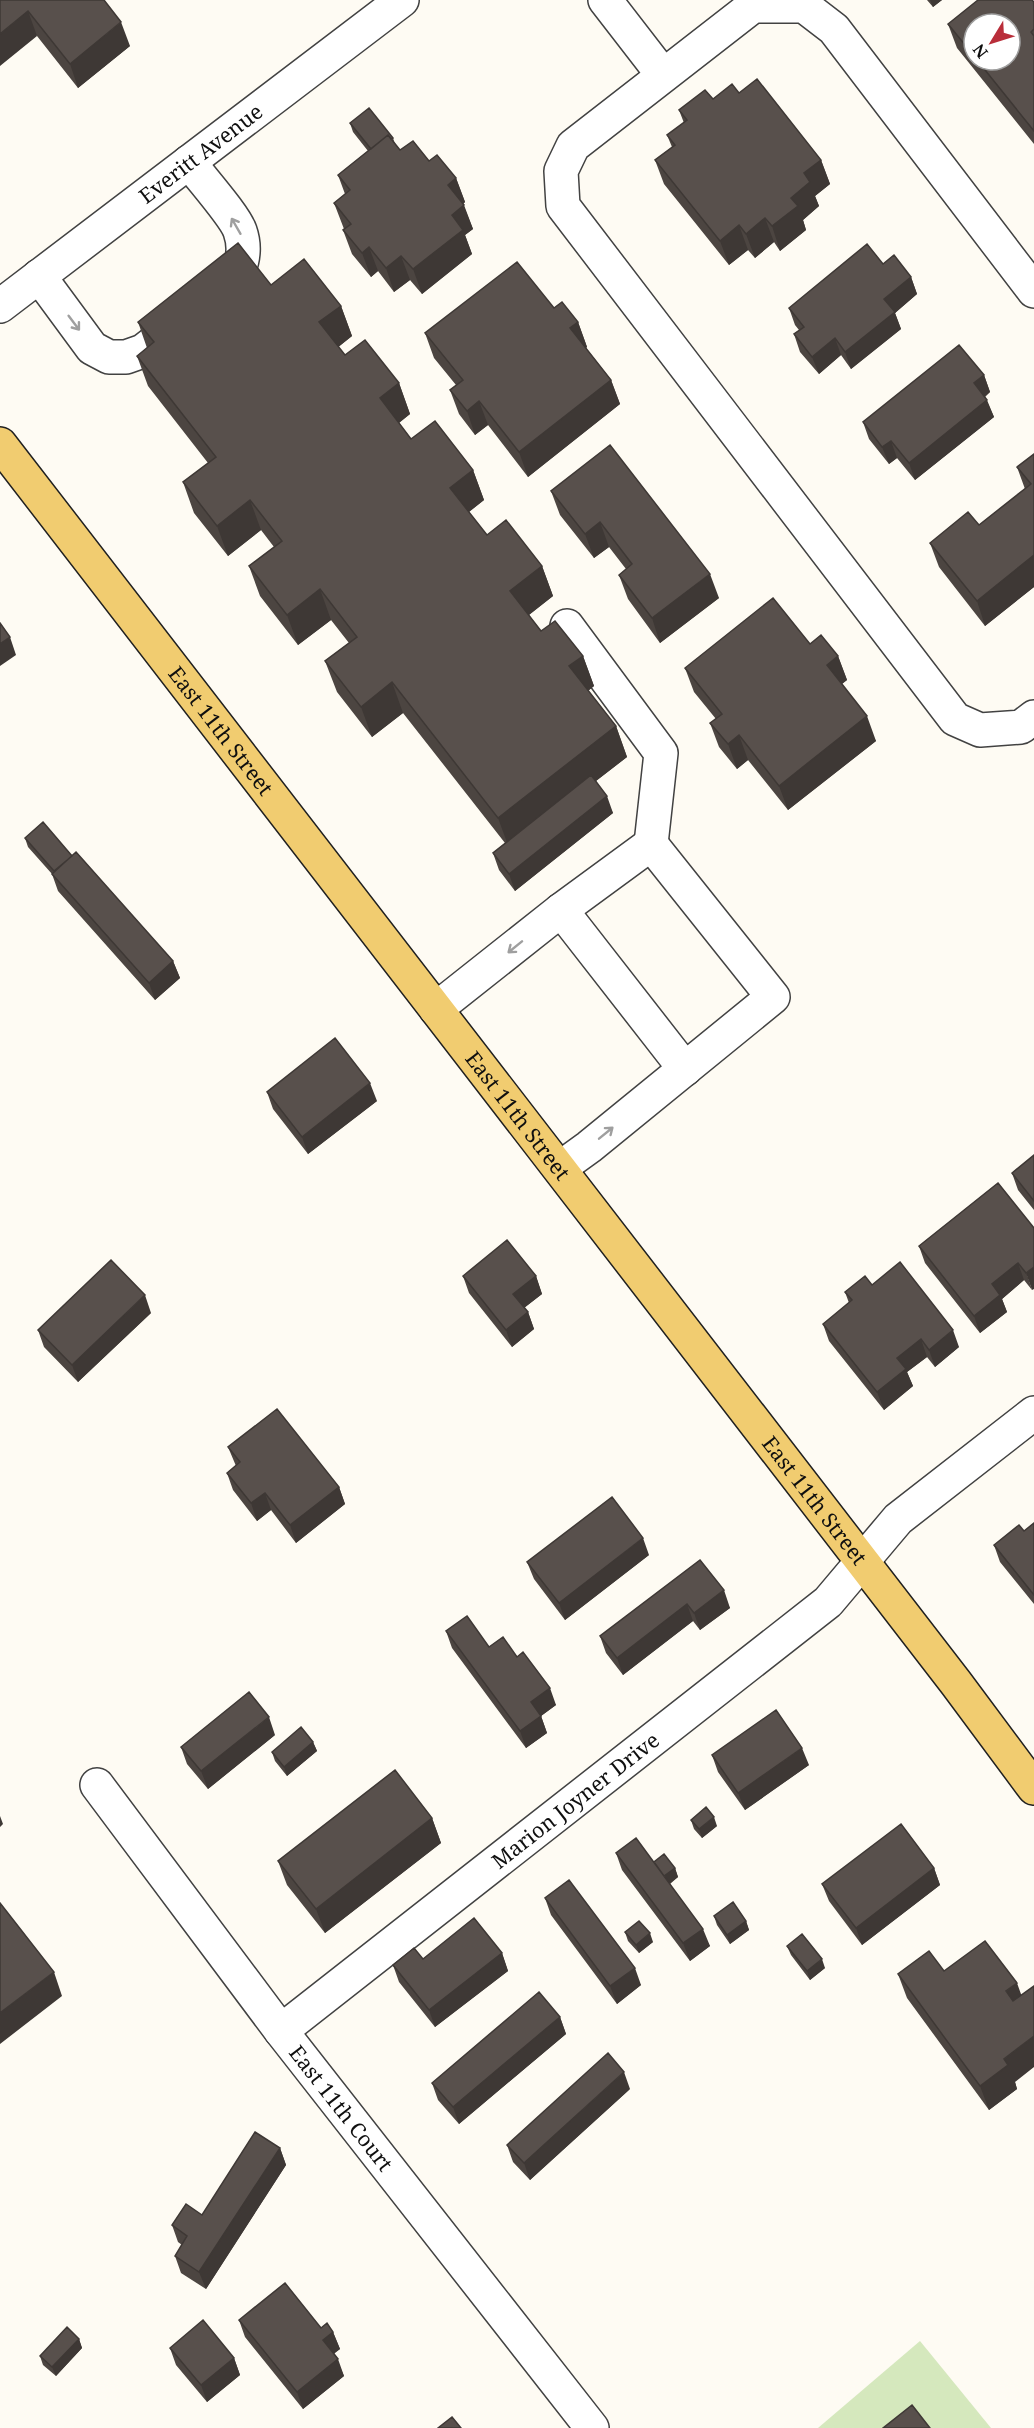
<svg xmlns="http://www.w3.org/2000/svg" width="1034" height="2428" font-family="'Noto Serif',serif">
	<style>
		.green { fill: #d5e8bd }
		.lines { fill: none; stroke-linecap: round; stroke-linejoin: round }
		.minor-casing { stroke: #424242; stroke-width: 36 }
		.major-casing { stroke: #202020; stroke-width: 36 }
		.minor { stroke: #fff; stroke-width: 33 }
		.major { stroke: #f1cc70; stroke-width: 33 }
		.wall { fill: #4c4541; fill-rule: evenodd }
		.shaded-wall { fill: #3e3835 }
		.building { fill: #58504c; stroke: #3e3835; stroke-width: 1.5 }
		.oneway { stroke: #9f9f9f }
		.labels { text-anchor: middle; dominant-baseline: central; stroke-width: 6; stroke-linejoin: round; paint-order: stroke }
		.street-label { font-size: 21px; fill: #0f0f0f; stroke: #fff }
	</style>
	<rect width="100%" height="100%" fill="#fefbf3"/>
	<path class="green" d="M920 2341 991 2428H818Z"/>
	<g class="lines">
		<defs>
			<g id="minor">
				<path d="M605 0 663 75"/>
				<path d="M189 162C200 177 235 216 240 231 247 251 242 273 226 287"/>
				<path d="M39 276 92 348 109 357H126L143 351 183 320"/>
				<path d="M1034 291 834 29 804 6H753L573 146 561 171 563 206 955 719 980 730 1021 727 1034 717"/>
				<path id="s1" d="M0 306 402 0"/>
				<path d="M567 626 661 753 651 844"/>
				<path d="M561 910 685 1069"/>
				<path d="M436 1009 561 910 651 844 773 997 589 1147 560 1168"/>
				<path id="s2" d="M97 1785 281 2031 592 2428"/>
				<path id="s3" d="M281 2031 828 1602 898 1519 1034 1413"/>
			</g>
			<g id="major">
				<path id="s4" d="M0 444 956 1683 1034 1788"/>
			</g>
		</defs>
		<use href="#minor" class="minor-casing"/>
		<use href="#major" class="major-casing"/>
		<use href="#minor" class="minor"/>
		<use href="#major" class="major"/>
	</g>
	<path class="wall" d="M0 0 130 46 78 88 37 36Z
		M927 0H942L933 7Z
		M1034 2V144L957 48 948 24ZM974 24 1010 60H974Z
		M739 93 821 160 830 184 815 196 819 206 803 220 806 230 780 251 774 242 755 258 748 250 729 265 664 184 655 160 672 147 667 135 684 123 679 110 713 99Z
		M350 123 393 138 395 144 400 150 429 161 456 178 465 202 463 204 473 229 465 235 472 254 422 294 410 280 394 292 378 271 371 277 352 254 343 230 344 229 334 203 345 194 338 175 368 151 353 132Z
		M883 264 911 277 917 294 895 313 901 329 851 369 841 355 819 374 800 352 794 334 799 330 795 325 789 308Z
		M271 285 341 306 352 336 338 347 345 355 399 383 410 414 399 423 411 439 473 470 484 500 469 512 487 535 542 566 553 596 529 615 541 631 583 656 594 686 588 691 616 726 627 757 596 781 613 813 515 891 499 870 493 853 505 843 403 713 372 737 337 692 325 661 349 643 331 620 298 645 260 596 249 566 274 547 261 530 228 556 194 513 183 482 208 463 148 386 137 356 147 348 138 322Z
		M554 308 578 322 587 347 586 348 611 380 620 404 528 477 488 425 475 435 459 414 450 390 456 385 434 358 425 333Z
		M984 375 990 392 985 397 994 417 915 480 897 458 889 464 869 439 863 422Z
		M1034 454V587L985 626 939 567 930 543 979 525 1025 489 1017 467Z
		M551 491 719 598 660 643 628 599 619 575 626 569 609 547 594 558 560 515Z
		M810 644 838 656 847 680 842 684 876 741 788 810 748 760 737 769 719 747 710 723 716 719 694 692 685 668Z
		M25 838 72 856 173 961 180 978 155 1000 58 891 52 874 28 847Z
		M267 1092 377 1101 308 1154 273 1109Z
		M1034 1155V1210L1018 1190 1012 1173Z
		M998 1183 1032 1290 1024 1280 1002 1299 1007 1312 980 1333 925 1263 919 1246Z
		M463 1276H536L542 1294 524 1308 528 1312 534 1329 512 1347 469 1293Z
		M872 1285 959 1347 935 1367 927 1357 907 1372 913 1386 884 1410 829 1341 823 1324 849 1303 845 1292Z
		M151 1313 78 1382 44 1347 38 1330Z
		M228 1447 339 1487 345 1504 296 1543 271 1510 257 1521 233 1490 227 1473 236 1466Z
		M1034 1523V1604L1000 1562 994 1545 1024 1531Z
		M649 1555 565 1620 534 1579 527 1562Z
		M700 1560 730 1608 700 1630 693 1621 623 1675 606 1653 600 1636Z
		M446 1631 517 1657 556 1705 541 1716 547 1733 526 1748 452 1648Z
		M275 1735 208 1789 187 1764 181 1747Z
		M313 1742 317 1751 287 1776 275 1761 272 1752Z
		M712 1755 809 1765 745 1810 718 1772Z
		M432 1818 441 1843 325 1933 287 1885 278 1861Z
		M691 1820 717 1826 702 1838 694 1829Z
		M616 1853 675 1868 678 1877 670 1884 710 1946 690 1961 622 1870Z
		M934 1868 940 1885 862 1945 829 1901 822 1884Z
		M545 1898 641 1985 617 2004 551 1915Z
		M714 1916 746 1921 749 1930 730 1944 717 1925Z
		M625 1932 653 1942 639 1953 628 1941Z
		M787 1946 825 1968 810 1980 791 1955Z
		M502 1953 508 1971 435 2027 399 1982 393 1965Z
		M898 1974 1015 2082 1017 2089 989 2110 907 1998Z
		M560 2017 566 2034 459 2124 438 2100 432 2083Z
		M630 2089 530 2180 513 2162 507 2145Z
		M280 2148 286 2165 206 2289 181 2273 175 2256 182 2245 178 2242 172 2225 202 2215Z
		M239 2320 321 2328 333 2332 340 2349 334 2353 344 2376 303 2409 245 2337Z
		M79 2339 82 2348 56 2376 43 2365 40 2356Z
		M170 2348 234 2358 240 2375 207 2402 176 2365Z"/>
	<path class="shaded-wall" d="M930 0H942L933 7Z
		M28 11 37 36 0 66V34Z
		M121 22 130 46 78 88 70 64Z
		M821 160 830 184 815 196 819 206 803 220 806 230 780 251 772 226 791 198 804 173Z
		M456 178 465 202 457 209 448 185Z
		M464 205 473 229 465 235 472 254 422 294 413 269 452 215Z
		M765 218 774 242 755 258 746 234Z
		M739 225 748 250 729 265 720 241Z
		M369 247 378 271 371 277 362 253Z
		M401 256 410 280 394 292 386 268Z
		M911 277 917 294 895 313 901 329 851 369 845 352 884 299Z
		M341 306 352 336 331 353 319 322Z
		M578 322 587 347 579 353 570 328Z
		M835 338 841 355 819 374 812 357Z
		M984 375 990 392 980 400 974 383Z
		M611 380 620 404 528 477 519 452Z
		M399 383 410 414 391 429 380 398Z
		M987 400 994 417 915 480 909 463Z
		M479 401 488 425 475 435 467 411Z
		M891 441 897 458 889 464 882 447Z
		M473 470 484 500 461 518 450 488Z
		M250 500 261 530 228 556 217 526Z
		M600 522 609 547 594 558 585 534Z
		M1034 555V587L985 626 977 601Z
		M542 566 553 596 521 621 510 591Z
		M710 574 719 598 660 643 652 618Z
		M320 589 331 620 298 645 287 615Z
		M10 637 16 655 0 666V644Z
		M583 656 594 686 580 697 569 666Z
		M838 656 847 680 835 689 827 665Z
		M392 682 403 713 372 737 361 707Z
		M867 716 876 741 788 810 779 786Z
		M616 726 627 757 509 848 498 818Z
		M739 735 748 760 737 769 728 744Z
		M607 796 613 813 515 891 509 874Z
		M173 961 180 978 155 1000 149 983Z
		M370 1083 377 1101 308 1154 302 1137Z
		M1018 1263 1024 1280 1002 1299 1007 1312 980 1333 974 1316 992 1284Z
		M1034 1267V1289L1032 1290 1026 1273Z
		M536 1276 542 1294 520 1311 513 1294Z
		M145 1295 151 1313 78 1382 72 1365Z
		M528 1312 534 1329 512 1347 506 1330Z
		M953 1330 959 1347 935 1367 929 1350Z
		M921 1339 927 1357 907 1372 913 1386 884 1410 877 1392 897 1358Z
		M339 1487 345 1504 296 1543 290 1525Z
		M265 1493 271 1510 257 1521 251 1503Z
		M643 1538 649 1555 565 1620 559 1603Z
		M724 1590 730 1608 700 1630 694 1613Z
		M687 1604 693 1621 623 1675 617 1658Z
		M550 1688 556 1705 541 1716 547 1733 526 1748 520 1731 531 1702Z
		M269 1717 275 1735 208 1789 201 1771Z
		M313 1742 317 1751 287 1776 284 1767Z
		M802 1748 809 1765 745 1810 738 1793Z
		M0 1816 3 1824 0 1827Z
		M714 1817 717 1826 702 1838 699 1829Z
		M432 1818 441 1843 325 1933 316 1909Z
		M675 1868 678 1877 665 1887 662 1878Z
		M934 1868 940 1885 862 1945 856 1928Z
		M746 1921 749 1930 730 1944 727 1935Z
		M703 1929 710 1946 690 1961 683 1943Z
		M650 1933 653 1942 639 1953 636 1945Z
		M502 1953 508 1971 435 2027 429 2010Z
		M822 1959 825 1968 810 1980 807 1971Z
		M635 1968 641 1985 617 2004 610 1986Z
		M54 1972 62 1996 0 2044V2013Z
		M1017 1983 1026 2008 1015 2015 1006 1991Z
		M560 2017 566 2034 459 2124 453 2107Z
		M1034 2036V2067L1015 2082 1017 2089 989 2110 980 2086 1004 2059Z
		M624 2072 630 2089 530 2180 524 2163Z
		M280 2148 286 2165 206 2289 199 2272Z
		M333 2332 340 2349 330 2357 323 2340Z
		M79 2339 82 2348 56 2376 52 2367Z
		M234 2358 240 2375 207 2402 201 2385Z
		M338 2359 344 2376 303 2409 297 2392Z"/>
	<path class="building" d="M0 0H104L121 22 70 64 28 11 0 34Z
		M978 0H1032L1034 2V29L1031 32 1034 36V131L977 60H1010V24H974V56L948 24Z
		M757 79 821 160 804 173 810 182 791 198 798 206 772 226 765 218 746 234 739 225 720 241 655 160 675 145 667 135 687 120 679 110 705 90 713 99 732 84 739 93Z
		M369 108 393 138 391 139 388 135 371 149 350 123Z
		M388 135 400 150 413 141 429 161 437 155 456 178 448 185 464 205 452 215 463 230 413 269 401 256 386 268 369 247 362 253 343 230 351 224 334 203 350 190 338 175Z
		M238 243 271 285 304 259 341 306 319 322 345 355 365 340 399 383 380 398 411 439 435 421 473 470 450 488 487 535 506 520 542 566 510 591 541 631 555 621 583 656 569 666 616 726 498 818 392 682 361 707 325 661 357 637 320 589 287 615 249 566 282 541 250 500 217 526 183 482 216 457 137 356 154 342 138 322Z
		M867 244 883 264 894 255 911 277 884 299 895 312 845 352 835 338 812 357 794 334 804 327 789 308Z
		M517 262 554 308 562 302 578 322 570 328 611 380 519 452 479 401 467 411 450 390 463 380 425 333Z
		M959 345 984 375 974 383 987 400 909 463 891 441 882 447 863 422Z
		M610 445 710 574 652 618 619 575 632 564 600 522 585 534 551 491Z
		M1034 454V555L977 601 930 543 968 512 979 525 1031 484 1017 467Z
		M773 598 810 644 821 635 838 656 827 665 867 716 779 786 739 735 728 744 710 723 722 714 685 668Z
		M0 623 10 637 0 644Z
		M591 775 607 796 509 874 493 853Z
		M43 822 72 856 54 871 25 838Z
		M76 852 173 961 149 983 52 874Z
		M335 1038 370 1083 302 1137 267 1092Z
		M1034 1155V1201L1012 1173Z
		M998 1183 1034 1228V1267L1026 1273 1018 1263 992 1284 1000 1295 974 1316 919 1246Z
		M507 1240 536 1276 513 1294 528 1312 506 1330 463 1276Z
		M111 1260 145 1295 72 1365 38 1330Z
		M900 1262 953 1330 929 1350 921 1339 897 1358 906 1369 877 1392 823 1324 852 1300 845 1292 865 1276 872 1285Z
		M277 1409 339 1487 290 1525 265 1493 251 1503 227 1473 240 1462 228 1447Z
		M612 1497 643 1538 559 1603 527 1562Z
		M1034 1523V1595L994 1545 1019 1525 1024 1531Z
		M700 1560 724 1590 694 1613 687 1604 617 1658 600 1636Z
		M467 1616 489 1647 503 1637 517 1657 523 1652 550 1688 531 1702 541 1716 520 1731 446 1631Z
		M249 1692 269 1717 201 1771 181 1747Z
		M776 1710 802 1748 738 1793 712 1755Z
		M301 1727 313 1742 284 1767 272 1752Z
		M395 1770 432 1818 316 1909 278 1861Z
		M706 1807 714 1817 699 1829 691 1820Z
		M901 1824 934 1868 856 1928 822 1884Z
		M636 1838 703 1929 683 1943 616 1853Z
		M664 1854 675 1868 664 1876 654 1862Z
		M569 1880 635 1968 610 1986 545 1898Z
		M733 1902 746 1921 727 1935 714 1916Z
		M0 1903 54 1972 0 2013Z
		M474 1918 502 1953 429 2010 393 1965 414 1948 423 1959Z
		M639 1921 650 1933 636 1945 625 1932Z
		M802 1934 822 1959 807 1971 787 1946Z
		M985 1941 1017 1983 1006 1991 1013 2001 1034 1986V2036L1004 2059 1008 2065 980 2086 898 1974 929 1951 944 1971Z
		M539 1992 560 2017 453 2107 432 2083Z
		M608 2053 624 2072 524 2163 507 2145Z
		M255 2132 280 2148 199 2272 175 2256 187 2236 172 2225 186 2204 202 2215Z
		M285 2283 321 2328 327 2323 333 2332 323 2340 338 2359 297 2392 239 2320Z
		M203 2320 234 2358 201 2385 170 2348Z
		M67 2327 79 2339 52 2367 40 2356Z
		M912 2405 930 2428H883Z
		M452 2417 461 2428H438Z"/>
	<defs><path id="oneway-shaft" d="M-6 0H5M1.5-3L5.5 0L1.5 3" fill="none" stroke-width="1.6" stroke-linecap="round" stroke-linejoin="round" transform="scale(1.5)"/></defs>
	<g class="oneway">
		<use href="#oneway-shaft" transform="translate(236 226) rotate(-120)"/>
		<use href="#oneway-shaft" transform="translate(74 323) rotate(53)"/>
		<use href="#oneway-shaft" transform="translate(515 947) rotate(141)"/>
		<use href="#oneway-shaft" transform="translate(606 1133) rotate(-39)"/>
	</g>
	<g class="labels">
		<g class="street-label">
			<text stroke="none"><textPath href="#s1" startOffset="252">Everitt Avenue</textPath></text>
			<text stroke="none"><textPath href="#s4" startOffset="362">East 11th Street</textPath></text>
			<text stroke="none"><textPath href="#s4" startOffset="848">East 11th Street</textPath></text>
			<text stroke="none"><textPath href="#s4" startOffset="1334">East 11th Street</textPath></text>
			<text stroke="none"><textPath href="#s3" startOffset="374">Marion Joyner Drive</textPath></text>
			<text stroke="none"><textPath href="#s2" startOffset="405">East 11th Court</textPath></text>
		</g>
	</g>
	<g transform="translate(992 42) rotate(232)"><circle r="28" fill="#ffffff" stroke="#9f9f9f" stroke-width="1.5"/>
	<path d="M0-4.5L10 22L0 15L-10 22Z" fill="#b92e3a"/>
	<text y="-9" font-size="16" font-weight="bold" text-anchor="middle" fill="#0f0f0f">N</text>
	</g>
</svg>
